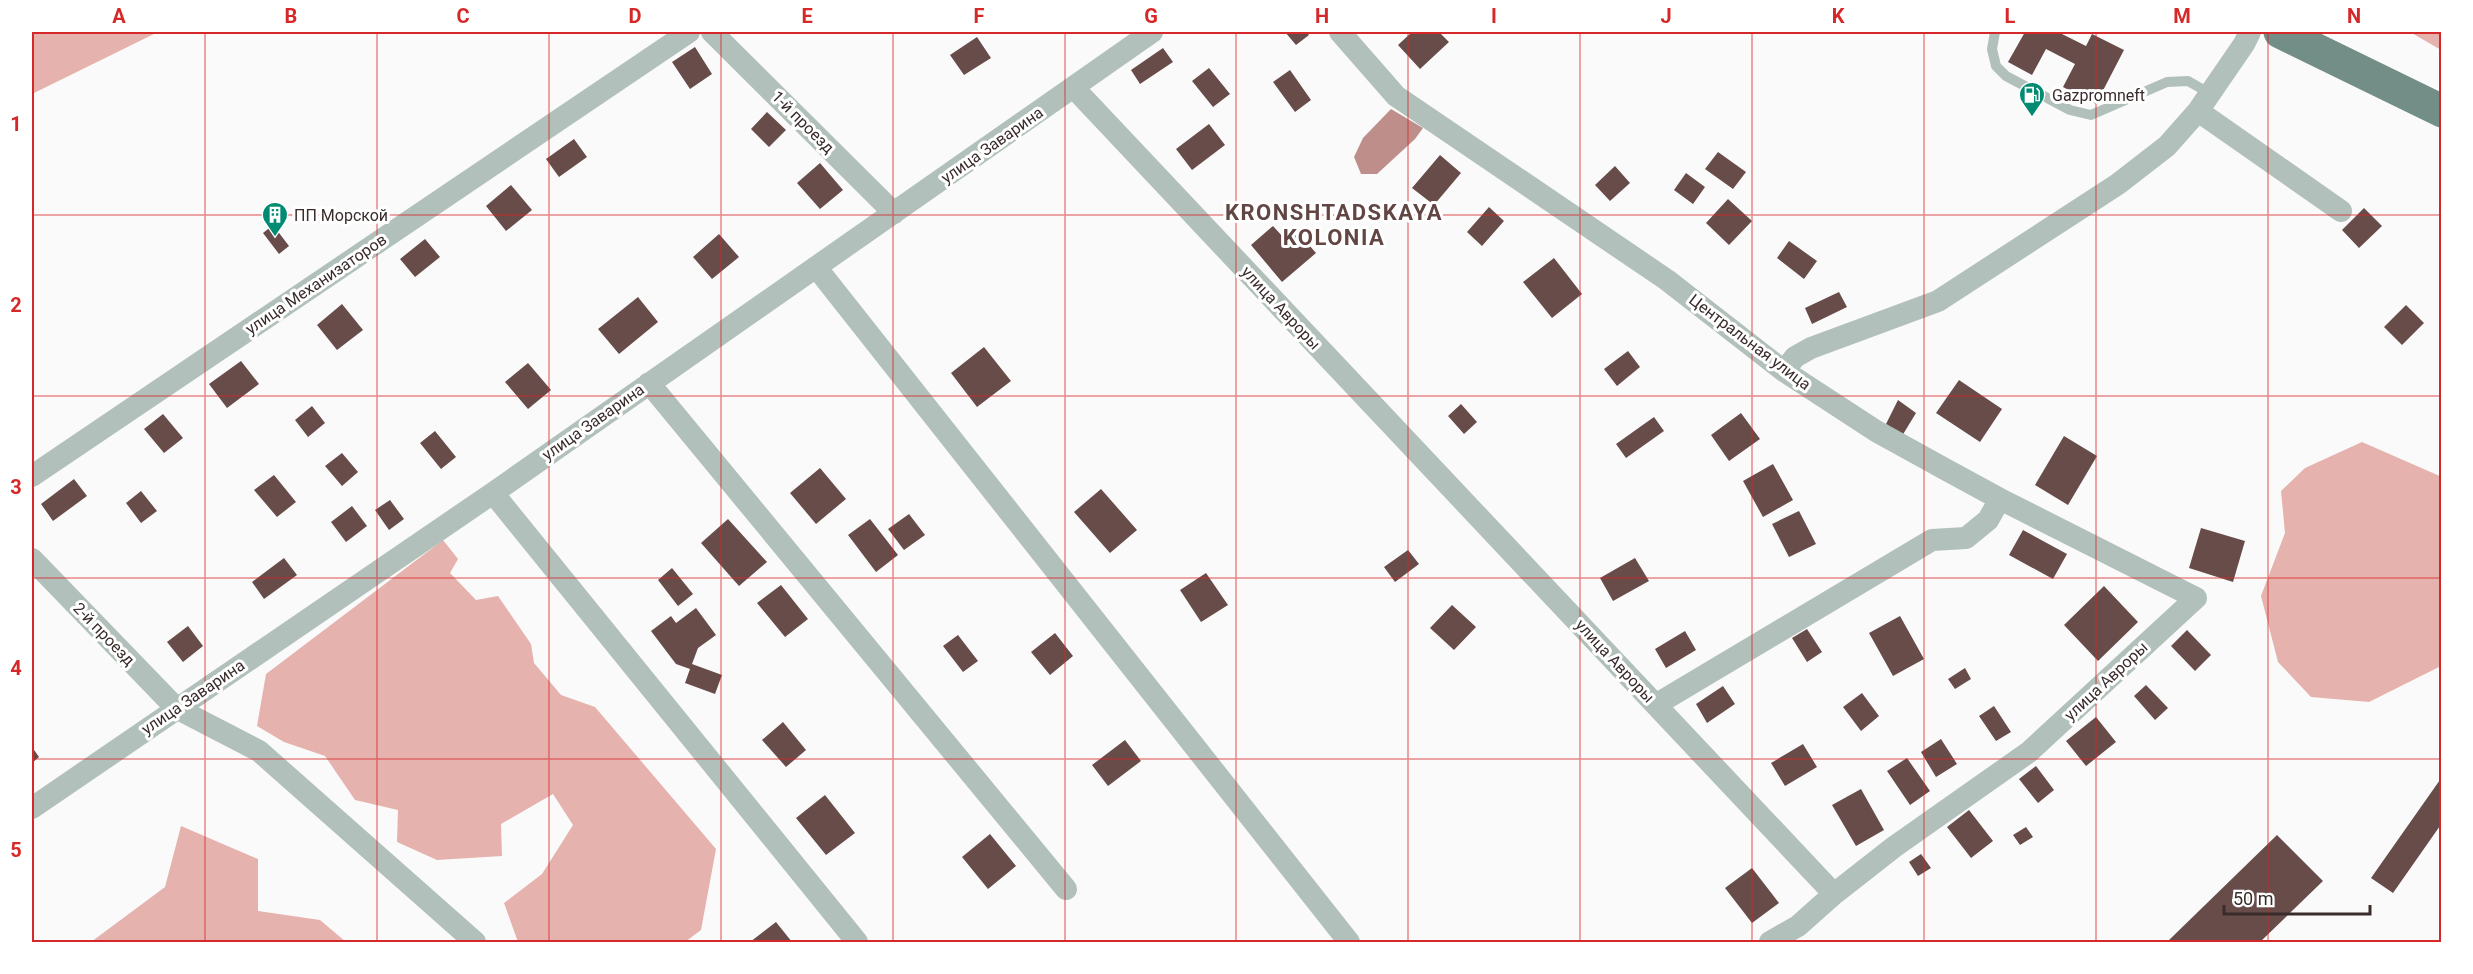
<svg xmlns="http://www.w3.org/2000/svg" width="2473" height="974" font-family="Roboto,sans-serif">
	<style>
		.forest { fill: #e5b2ae }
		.water { fill: #be8e8a }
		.building { fill: #684c4a }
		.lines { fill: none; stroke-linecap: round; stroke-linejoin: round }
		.lane { stroke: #b1c0bb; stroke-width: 10 }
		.street { stroke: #b1c0bb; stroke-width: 22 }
		.primary { stroke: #738e86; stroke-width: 33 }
		.grid { fill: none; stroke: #d62828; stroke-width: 1.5; stroke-opacity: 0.55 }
		.labels { text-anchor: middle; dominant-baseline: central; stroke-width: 6; stroke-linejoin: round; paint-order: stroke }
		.poi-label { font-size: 16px; fill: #392c2b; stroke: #fff; text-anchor: start }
		.street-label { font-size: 16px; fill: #392c2b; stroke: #fff }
		.district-label { font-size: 22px; font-weight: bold; letter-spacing: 1.5px; fill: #624644; stroke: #fff }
		.neatline { fill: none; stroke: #d62828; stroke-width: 2 }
		.grid-label { font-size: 20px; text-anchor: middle; font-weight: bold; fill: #d62828 }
	</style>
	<rect width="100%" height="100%" fill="#fafafa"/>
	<path class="forest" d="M32 32H158L32 94Z
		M2410 32H2441V50Z
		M2362 442 2442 477 2441 666 2369 702 2311 697 2278 662 2261 596 2285 533 2281 491 2305 468Z
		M443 540 458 559 450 573 476 600 498 596 531 644 534 663 561 695 595 707 716 849 701 930 685 942H518L504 903 542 874 573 825 553 794 501 824 502 856 437 860 397 842 398 810 355 800 325 756 284 742 257 726 266 674Z
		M181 826 258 859V911L320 920 346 942H91L165 887Z"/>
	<path class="water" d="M1391 109 1423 128 1415 139 1377 174H1361L1354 157 1363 138Z"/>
	<path class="building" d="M1285 32H1307L1309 35 1296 45Z
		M1412 32H1439L1449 42 1420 69 1398 45Z
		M2025 32H2058L2086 46 2092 34 2124 50 2096 104 2063 87 2075 64 2046 49 2032 75 2008 62Z
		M977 37 991 58 964 75 950 55Z
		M695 47 712 74 690 89 672 62Z
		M1163 48 1173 62 1140 84 1131 70Z
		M1209 68 1230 94 1213 107 1192 81Z
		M1290 70 1311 100 1295 112 1273 82Z
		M767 112 786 130 769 147 751 129Z
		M1209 124 1225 145 1192 170 1176 149Z
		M574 139 587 157 559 177 546 159Z
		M1718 152 1746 172 1733 189 1705 169Z
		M1440 155 1461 173 1434 205 1412 188Z
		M820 163 843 190 820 209 797 183Z
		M1615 166 1630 183 1610 201 1595 185Z
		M1686 173 1705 187 1693 204 1674 190Z
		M511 185 532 210 506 231 486 206Z
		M1728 199 1752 221 1729 245 1706 223Z
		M1489 207 1504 221 1482 246 1467 232Z
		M2364 208 2382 226 2359 248 2342 230Z
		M273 225 289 246 279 254 263 233Z
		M1273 226 1283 237 1294 228 1316 253 1282 282 1251 245Z
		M719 234 739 257 712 279 693 257Z
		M425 239 440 257 415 277 400 259Z
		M1789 241 1817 261 1804 279 1777 258Z
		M1554 258 1582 294 1552 318 1523 282Z
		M1839 292 1847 307 1812 324 1805 308Z
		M638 297 658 322 619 354 598 329Z
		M342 304 363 330 337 350 317 325Z
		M2406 305 2424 323 2402 345 2384 327Z
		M984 347 1011 381 977 407 951 373Z
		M1628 351 1640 367 1617 386 1604 369Z
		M241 361 259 384 227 408 209 384Z
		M528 363 551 390 528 409 505 382Z
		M1959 380 2002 409 1980 442 1936 413Z
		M1898 400 1916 413 1902 436 1886 424Z
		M1461 404 1477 422 1464 434 1448 416Z
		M312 406 325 423 308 437 295 420Z
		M1741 413 1760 439 1729 461 1711 435Z
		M163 414 183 438 164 453 144 429Z
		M1654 417 1664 431 1626 458 1616 444Z
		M435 431 456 457 441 469 420 443Z
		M2064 436 2097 456 2068 505 2035 485Z
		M342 453 358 472 342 486 325 466Z
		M1773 464 1793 500 1763 517 1743 481Z
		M820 468 846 499 816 524 790 493Z
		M274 475 296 502 277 517 254 490Z
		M74 479 87 496 53 521 41 504Z
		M1101 489 1137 530 1110 553 1074 512Z
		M141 491 157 511 141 523 126 503Z
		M390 500 404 519 389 530 375 510Z
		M352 506 367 526 346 542 331 522Z
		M1799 511 1816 544 1789 557 1772 524Z
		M909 514 925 535 904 550 888 529Z
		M728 519 767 562 739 586 701 543Z
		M870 519 898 555 876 572 848 535Z
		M2201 528 2245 541 2233 582 2189 568Z
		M2023 530 2067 554 2053 579 2009 555Z
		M1408 550 1419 564 1395 582 1384 567Z
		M284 558 297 575 264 599 252 582Z
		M1635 558 1649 581 1613 601 1600 578Z
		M672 568 693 594 678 606 658 580Z
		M1206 573 1228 605 1201 622 1180 590Z
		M781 585 808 619 785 637 757 603Z
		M2104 586 2138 622 2098 661 2064 625Z
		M1452 605 1476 627 1454 650 1430 628Z
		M696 608 716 635 698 648 692 664 722 675 715 694 685 683 690 669 676 664 651 631 671 616 676 623Z
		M1900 616 1924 659 1893 676 1869 633Z
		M188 626 203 646 183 662 167 642Z
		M1807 629 1822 652 1807 662 1792 638Z
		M2187 630 2211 655 2195 671 2171 646Z
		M1685 631 1696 650 1666 668 1655 649Z
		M1055 633 1073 656 1050 675 1031 652Z
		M958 635 978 661 963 672 943 646Z
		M1965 668 1971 679 1955 689 1948 679Z
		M2146 685 2168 708 2155 720 2134 696Z
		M1723 686 1735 704 1707 723 1696 704Z
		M1862 693 1879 716 1861 731 1843 707Z
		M1994 706 2011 732 1996 741 1979 716Z
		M2096 717 2116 742 2086 766 2066 741Z
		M783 722 806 750 786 767 762 740Z
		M1941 739 1957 764 1936 777 1921 752Z
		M1125 740 1141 761 1108 786 1092 765Z
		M1803 744 1817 767 1785 786 1771 763Z
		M32 747 39 757 32 763Z
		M1907 758 1930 791 1910 805 1887 771Z
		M2036 766 2054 790 2038 803 2019 779Z
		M2442 777V823L2393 893 2371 878Z
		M1861 789 1884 830 1856 846 1832 805Z
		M825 795 855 833 826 855 796 818Z
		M1969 810 1993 841 1971 858 1947 827Z
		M2026 827 2033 837 2020 845 2013 835Z
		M990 834 1016 866 988 889 962 857Z
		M2277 835 2323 881 2260 942H2167Z
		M1921 854 1931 868 1918 876 1909 862Z
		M1752 868 1779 903 1752 923 1725 888Z
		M776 922 792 942H750Z"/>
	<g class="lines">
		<path class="lane" d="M1995 32 1992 49 1996 66 2006 76 2070 110 2091 115 2167 82 2188 81 2211 94"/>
		<path class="street" d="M712 32 894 213
			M1074 88 1834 894 1894 847 2029 752 2196 598 2000 499 1943 468 1876 431 1784 371 1667 280 1396 96 1340 32
			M2198 111 2341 211
			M816 267 1349 942
			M1784 371 1795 357 1811 348 1938 301 2118 184 2167 146 2198 111 2244 44 2250 32
			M649 383 1066 889
			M32 476 689 32
			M493 493 857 942
			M32 559 176 708 259 751 475 942
			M1657 704 1932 540 1966 538 1988 520 2000 499
			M32 808 493 493 1152 32
			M1770 942 1798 926 1834 894"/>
		<path class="primary" d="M2280 32 2442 111"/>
	</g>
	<path class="grid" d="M205 32V942M377 32V942M549 32V942M721 32V942M893 32V942M1065 32V942M1236 32V942M1408 32V942M1580 32V942M1752 32V942M1924 32V942M2096 32V942M2268 32V942M32 215H2442M32 396H2442M32 578H2442M32 759H2442"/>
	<defs>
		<symbol id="fuel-pin" viewBox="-11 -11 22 30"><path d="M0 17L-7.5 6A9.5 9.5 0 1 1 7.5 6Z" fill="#008b72" stroke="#fff"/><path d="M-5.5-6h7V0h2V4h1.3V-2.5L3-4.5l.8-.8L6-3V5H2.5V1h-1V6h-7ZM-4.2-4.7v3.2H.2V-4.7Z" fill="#fff"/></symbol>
		<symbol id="building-pin" viewBox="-11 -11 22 30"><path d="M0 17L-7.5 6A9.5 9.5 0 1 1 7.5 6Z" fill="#008b72" stroke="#fff"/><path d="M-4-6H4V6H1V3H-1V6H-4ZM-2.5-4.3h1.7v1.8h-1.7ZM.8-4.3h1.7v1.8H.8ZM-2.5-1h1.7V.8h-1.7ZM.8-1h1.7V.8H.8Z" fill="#fff"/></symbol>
	</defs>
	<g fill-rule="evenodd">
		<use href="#fuel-pin" x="2017" y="80" width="30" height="40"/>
		<use href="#building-pin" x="260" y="200" width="30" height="40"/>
	</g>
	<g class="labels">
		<g class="poi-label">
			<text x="2052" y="95">Gazpromneft</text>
			<text x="294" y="215">ПП Морской</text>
		</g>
		<g class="street-label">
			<text transform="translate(803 122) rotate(45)">1-й проезд</text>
			<text transform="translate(992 145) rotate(-35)">улица Заварина</text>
			<text transform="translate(316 284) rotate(-34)">улица Механизаторов</text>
			<text transform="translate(1281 308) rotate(47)">улица Авроры</text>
			<text transform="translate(1750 342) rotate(37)">Центральная улица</text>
			<text transform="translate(593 422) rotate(-35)">улица Заварина</text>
			<text transform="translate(104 634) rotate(46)">2-й проезд</text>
			<text transform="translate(1615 661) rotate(47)">улица Авроры</text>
			<text transform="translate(2106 681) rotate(-43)">улица Авроры</text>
			<text transform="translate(193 697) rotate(-34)">улица Заварина</text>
		</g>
		<g class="district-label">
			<text x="1334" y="212">KRONSHTADSKAYA<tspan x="1334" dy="25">KOLONIA</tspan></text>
		</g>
	</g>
	<rect width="2473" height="974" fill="none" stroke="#ffffff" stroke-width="66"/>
	<path d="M2224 905v9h146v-9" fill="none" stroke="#392c2b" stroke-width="3"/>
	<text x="2233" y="905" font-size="18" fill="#392c2b" stroke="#ffffff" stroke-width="4.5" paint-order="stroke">50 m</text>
	<rect x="33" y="33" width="2407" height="908" class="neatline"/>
	<g class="grid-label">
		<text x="119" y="23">A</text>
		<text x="291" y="23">B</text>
		<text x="463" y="23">C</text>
		<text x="635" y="23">D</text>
		<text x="807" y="23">E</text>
		<text x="979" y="23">F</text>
		<text x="1151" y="23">G</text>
		<text x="1322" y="23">H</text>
		<text x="1494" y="23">I</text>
		<text x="1666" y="23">J</text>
		<text x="1838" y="23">K</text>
		<text x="2010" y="23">L</text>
		<text x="2182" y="23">M</text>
		<text x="2354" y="23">N</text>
		<text x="16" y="131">1</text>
		<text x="16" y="312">2</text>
		<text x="16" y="494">3</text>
		<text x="16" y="675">4</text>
		<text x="16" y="857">5</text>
	</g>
</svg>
